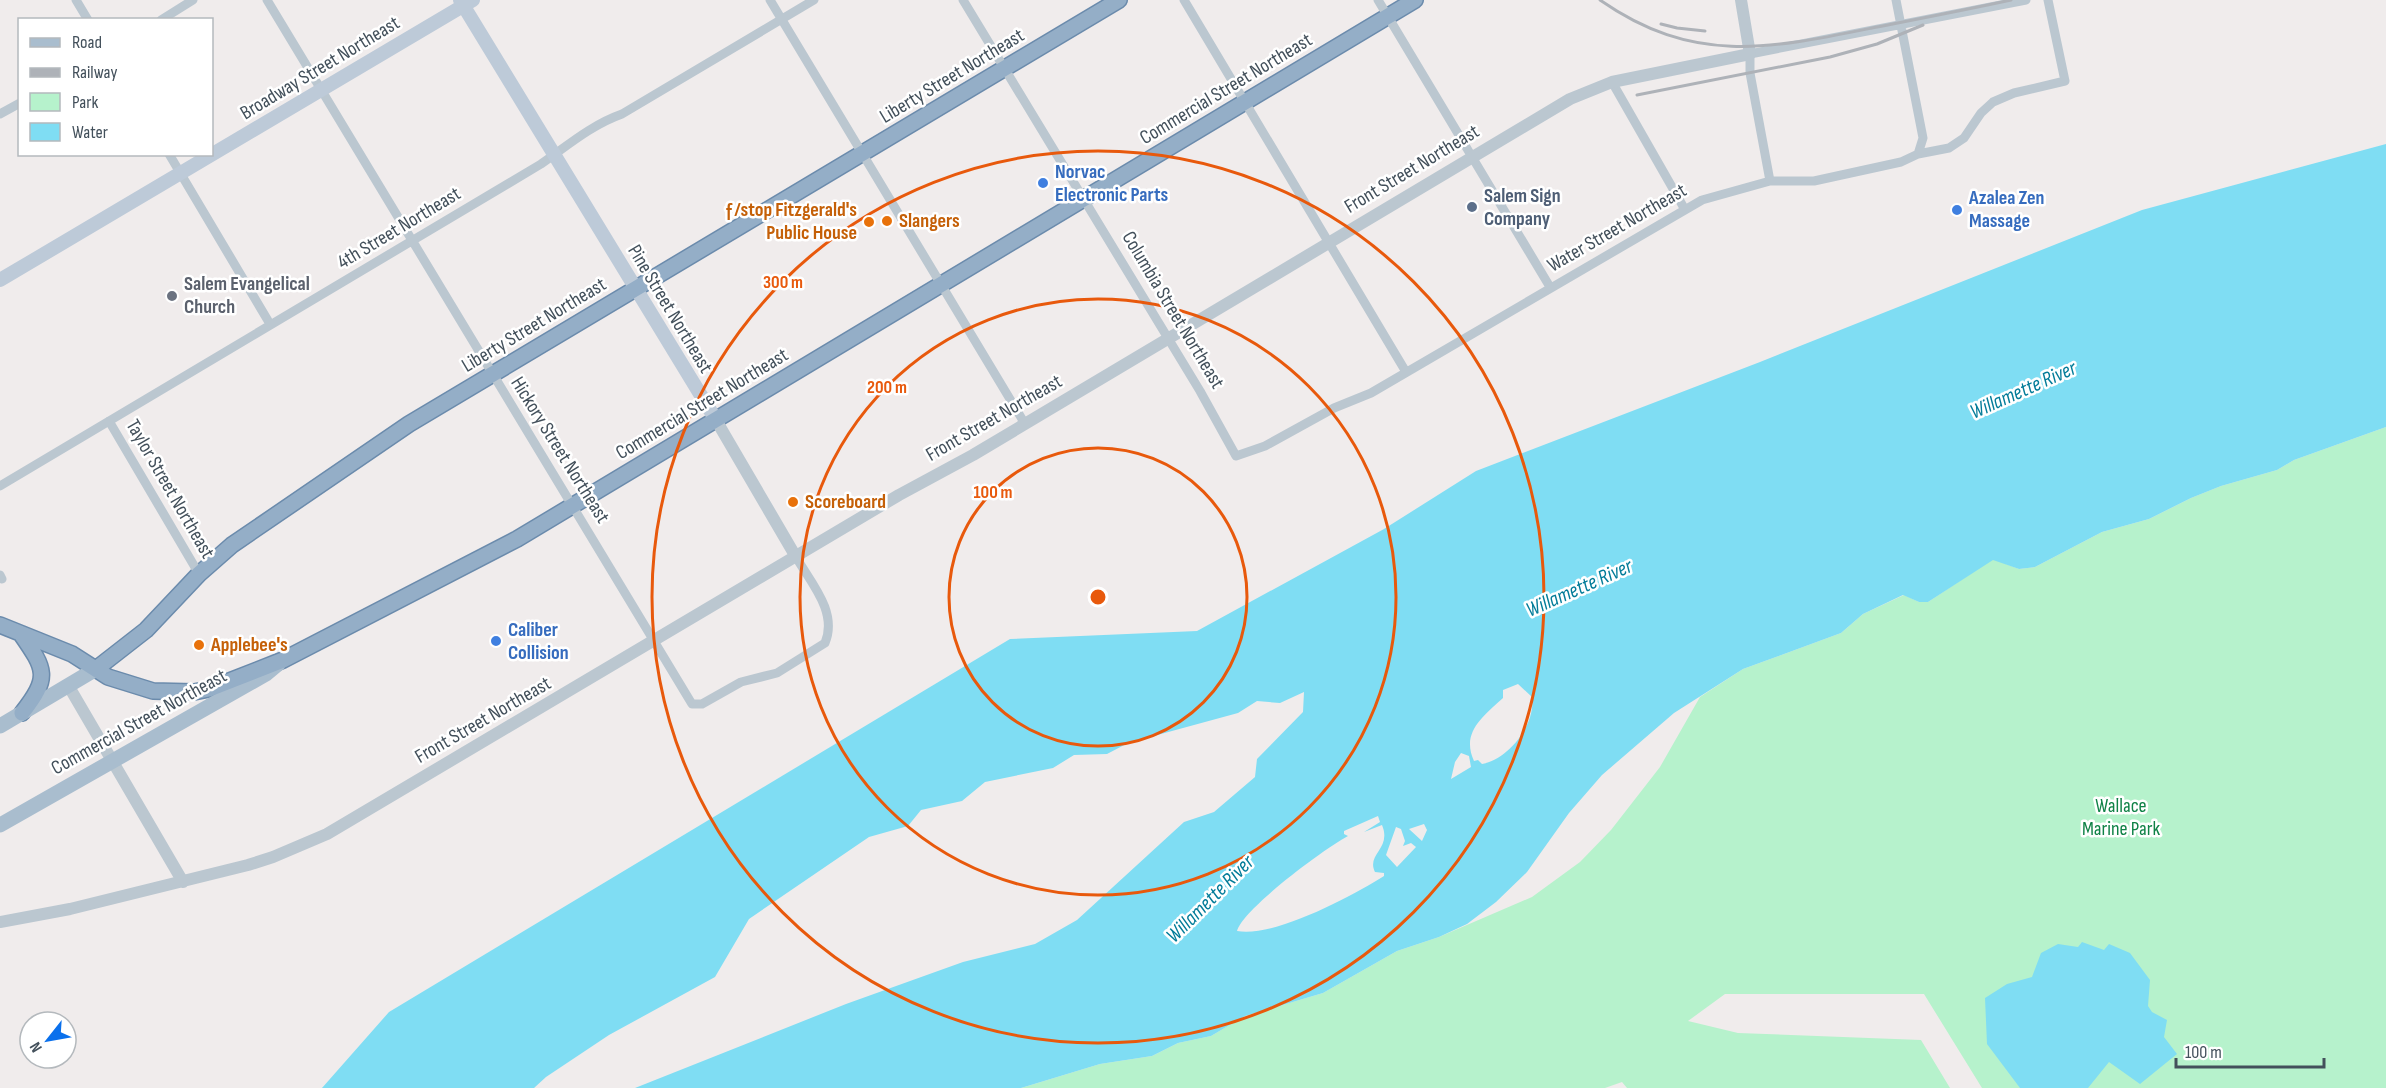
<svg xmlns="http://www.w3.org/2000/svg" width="2386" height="1088" font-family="'Sofia Sans Condensed',sans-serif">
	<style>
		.green { fill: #b6f2cc }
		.water { fill: #7fddf3; fill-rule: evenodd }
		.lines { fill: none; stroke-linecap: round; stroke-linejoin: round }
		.trunk-casing { stroke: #6b8bac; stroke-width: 18 }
		.minor { stroke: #bbc7d0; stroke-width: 9 }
		.tertiary { stroke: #bbc7d0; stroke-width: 12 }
		.secondary { stroke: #bdcad8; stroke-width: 14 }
		.primary { stroke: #a9bdce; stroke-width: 15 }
		.trunk { stroke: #94aec7; stroke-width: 15 }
		.rail { stroke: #aeb2b8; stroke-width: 3 }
		.ring { fill: none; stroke: #e8590c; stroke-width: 3 }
		.shop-dot { fill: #3f7fe0; stroke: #fff; stroke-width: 2 }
		.service-dot { fill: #5c6f8a; stroke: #fff; stroke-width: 2 }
		.food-dot { fill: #e8710a; stroke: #fff; stroke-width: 2 }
		.worship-dot { fill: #6b7280; stroke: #fff; stroke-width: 2 }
		.labels { text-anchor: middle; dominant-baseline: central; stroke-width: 5; stroke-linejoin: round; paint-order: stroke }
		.street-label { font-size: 20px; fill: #43505b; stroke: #fff }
		.shop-label { font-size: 20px; font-weight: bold; fill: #366cbe; stroke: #fff; text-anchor: start }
		.service-label { font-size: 20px; font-weight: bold; fill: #4e5e75; stroke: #fff; text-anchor: start }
		.food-label { font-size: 20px; font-weight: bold; fill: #c56008; stroke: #fff; text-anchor: start }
		.worship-label { font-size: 20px; font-weight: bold; fill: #5b616d; stroke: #fff; text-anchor: start }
		.park-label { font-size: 20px; fill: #0f8246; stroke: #fff }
		.water-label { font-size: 21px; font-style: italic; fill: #037c99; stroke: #fff }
		.centre { fill: #e8590c; stroke: #fff; stroke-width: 3 }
		.ring-label { font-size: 18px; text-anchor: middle; font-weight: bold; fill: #e8590c; stroke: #fff; stroke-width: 5; stroke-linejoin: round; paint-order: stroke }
	</style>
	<rect width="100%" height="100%" fill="#f0ecec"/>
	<path class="green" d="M2386 427V1088H1982L1924 994H1725L1688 1021 1738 1033 1921 1040 1950 1088H1627L1622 1082 1605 1088H1021L1100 1064 1152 1056 1178 1043 1211 1036 1245 1016 1323 993 1397 951 1439 937 1532 897 1580 862 1611 830 1660 767 1700 697 1743 669 1841 633 1863 614 1904 595 1919 602H1928L1993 559 2019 569 2035 567 2102 532 2149 519 2191 498 2221 486 2277 470 2294 460Z"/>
	<path class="water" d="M2386 144V427L2294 460 2277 470 2221 486 2191 498 2149 519 2102 532 2035 567 2019 569 1993 560 1928 602H1919L1903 595 1863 614 1841 633 1743 669 1674 713 1602 775 1569 813 1527 872 1496 902 1467 924 1439 937 1397 951 1323 993 1245 1016 1211 1036 1178 1043 1152 1056 1100 1064 1021 1088H635L846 1004 963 962 1035 944 1077 920 1184 822 1214 812 1255 777 1257 759 1303 712 1304 692 1280 703 1257 701 1238 713 1128 743 1107 754 1074 755 1053 768 985 782 962 801 921 810 908 826 869 837 749 919 715 977 609 1035 546 1077 534 1088H322L389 1012 1010 639 1197 631 1384 529 1476 471 1760 362 2142 210ZM1518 684 1532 697C1536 724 1509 759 1482 764L1478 760 1474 761C1461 733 1482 717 1503 698V690ZM1461 753 1469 756 1471 767 1451 779 1455 762ZM1378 816 1380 822 1364 832 1382 825C1392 849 1366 854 1375 872L1384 873V876C1352 896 1274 938 1237 931 1244 908 1324 849 1348 836L1344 834V831ZM1424 824 1427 830 1422 841 1409 829ZM1396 827 1401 829 1405 841 1403 846 1411 843 1416 847 1397 867 1386 855Z
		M2082 942 2104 950 2109 944 2130 953 2150 980 2148 1006 2152 1012 2167 1020 2164 1037 2177 1054 2140 1084 2109 1062 2088 1088H2020L1987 1044 1985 998 2007 984 2032 977 2041 953 2058 944 2078 947Z"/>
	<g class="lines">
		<defs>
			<path id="trunk" d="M0 625 72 654 108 677 153 691 194 692 209 689 283 660 517 539 1415 0
				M21 634C46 670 50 677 22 713
				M96 669 146 630 199 574 232 545 409 424 1119 0"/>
		</defs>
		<use href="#trunk" class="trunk-casing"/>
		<path class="minor" d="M76 0 88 20
			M267 0 692 704H702L741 682 777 673 825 643C838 612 811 583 796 557
			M770 0 1025 424
			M963 0 1200 391 1236 456 1265 446 1334 408 1371 393 1702 200 1770 181H1814L1901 162 1918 154 1949 148 1964 138 1981 113 1993 102 2014 93 2065 81 2048 0
			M1184 0 1406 372
			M1378 0 1550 287
			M1896 0 1923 138 1918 154
			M161 20 193 0
			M1612 82 1684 208
			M0 114 20 103
			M169 154 270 324
			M1770 181 1750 73V54L2026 0
			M109 421 199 574
			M0 486 541 164C567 146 591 125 622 114L814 0
			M0 575 2 579"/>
		<path class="tertiary" d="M716 420 796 557
			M68 685 183 882
			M0 922 70 909 248 865 273 857 327 834 899 495 973 455 1570 99 1612 82 1750 54 1741 0"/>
		<path class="secondary" d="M460 0 716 420
			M0 280 473 0"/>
		<path class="primary" d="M0 726 96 669
			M0 825 266 674 278 664"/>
		<use href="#trunk" class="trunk"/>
		<path class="rail" d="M1600 0C1693 65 1769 49 1872 28 1918 19 1965 10 2011 0
			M1661 24 1677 28 1705 31
			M1637 95 1830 57 1877 44 1923 25"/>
	</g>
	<g class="ring">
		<circle cx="1098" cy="597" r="149"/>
		<circle cx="1098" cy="597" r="298"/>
		<circle cx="1098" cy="597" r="446"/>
	</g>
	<g class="shop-dot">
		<circle cx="1043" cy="183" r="6"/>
		<circle cx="1957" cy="210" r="6"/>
		<circle cx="496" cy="641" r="6"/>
	</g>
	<circle class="service-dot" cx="1472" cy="207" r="6"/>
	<g class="food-dot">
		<circle cx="887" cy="221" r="6"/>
		<circle cx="869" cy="222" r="6"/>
		<circle cx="793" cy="502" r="6"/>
		<circle cx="199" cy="645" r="6"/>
	</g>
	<circle class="worship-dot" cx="172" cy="296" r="6"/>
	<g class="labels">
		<g class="street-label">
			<text transform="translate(320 68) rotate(-31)">Broadway Street Northeast</text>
			<text transform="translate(952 76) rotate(-31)">Liberty Street Northeast</text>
			<text transform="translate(1226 89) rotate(-31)">Commercial Street Northeast</text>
			<text transform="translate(1412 169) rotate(-31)">Front Street Northeast</text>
			<text transform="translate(399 228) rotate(-31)">4th Street Northeast</text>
			<text transform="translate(1617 228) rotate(-30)">Water Street Northeast</text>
			<text transform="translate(670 309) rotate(59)">Pine Street Northeast</text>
			<text transform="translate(1173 310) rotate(59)">Columbia Street Northeast</text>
			<text transform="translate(534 325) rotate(-31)">Liberty Street Northeast</text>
			<text transform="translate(702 404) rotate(-31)">Commercial Street Northeast</text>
			<text transform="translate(994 418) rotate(-30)">Front Street Northeast</text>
			<text transform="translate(560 450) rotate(58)">Hickory Street Northeast</text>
			<text transform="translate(170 489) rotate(60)">Taylor Street Northeast</text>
			<text transform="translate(483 720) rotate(-30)">Front Street Northeast</text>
			<text transform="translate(139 722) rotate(-29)">Commercial Street Northeast</text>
		</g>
		<g class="shop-label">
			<text x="1055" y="172">Norvac<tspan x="1055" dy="23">Electronic Parts</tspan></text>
			<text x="1969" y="198">Azalea Zen<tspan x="1969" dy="23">Massage</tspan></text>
			<text x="508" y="630">Caliber<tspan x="508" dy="23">Collision</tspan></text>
		</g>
		<g class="service-label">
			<text x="1484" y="196">Salem Sign<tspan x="1484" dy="23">Company</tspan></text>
		</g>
		<g class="food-label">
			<text x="857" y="210" text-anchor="end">ƒ/stop Fitzgerald's<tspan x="857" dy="23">Public House</tspan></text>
			<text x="899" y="221">Slangers</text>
			<text x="805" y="502">Scoreboard</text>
			<text x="211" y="645">Applebee's</text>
		</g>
		<g class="worship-label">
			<text x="184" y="284">Salem Evangelical<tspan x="184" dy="23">Church</tspan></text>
		</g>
		<g class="park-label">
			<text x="2121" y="806">Wallace<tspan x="2121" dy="23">Marine Park</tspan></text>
		</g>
		<g class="water-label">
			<text transform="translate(2023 390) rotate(-24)">Willamette River</text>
			<text transform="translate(1579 588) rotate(-24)">Willamette River</text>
			<text transform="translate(1210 899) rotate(-45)">Willamette River</text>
		</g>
	</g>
	<circle cx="1098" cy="597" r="9" class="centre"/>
	<g class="ring-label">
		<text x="783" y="288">300 m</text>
		<text x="887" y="393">200 m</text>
		<text x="993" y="498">100 m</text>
	</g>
	<rect x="18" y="18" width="195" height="138" fill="#ffffff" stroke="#b4b9bd" stroke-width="1.5"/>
	<rect x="30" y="38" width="30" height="9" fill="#a9bdce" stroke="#b4b9bd" stroke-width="1.5"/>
	<text x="72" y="48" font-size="18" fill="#43505b">Road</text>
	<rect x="30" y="68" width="30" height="9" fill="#aeb2b8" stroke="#b4b9bd" stroke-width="1.5"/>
	<text x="72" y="78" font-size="18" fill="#43505b">Railway</text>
	<rect x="30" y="93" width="30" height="18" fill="#b6f2cc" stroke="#b4b9bd" stroke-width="1.5"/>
	<text x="72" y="108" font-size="18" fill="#43505b">Park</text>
	<rect x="30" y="123" width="30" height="18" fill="#7fddf3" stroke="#b4b9bd" stroke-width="1.5"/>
	<text x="72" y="138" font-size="18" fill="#43505b">Water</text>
	<g transform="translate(48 1040) rotate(239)"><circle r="28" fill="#ffffff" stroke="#b4b9bd" stroke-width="1.5"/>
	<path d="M0-4.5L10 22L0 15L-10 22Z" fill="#0a70ec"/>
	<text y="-9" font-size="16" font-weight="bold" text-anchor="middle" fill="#43505b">N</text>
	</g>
	<path d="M2176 1058v9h148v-9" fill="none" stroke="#43505b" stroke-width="3"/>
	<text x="2185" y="1058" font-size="18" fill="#43505b" stroke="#ffffff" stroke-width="4.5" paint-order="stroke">100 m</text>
</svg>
